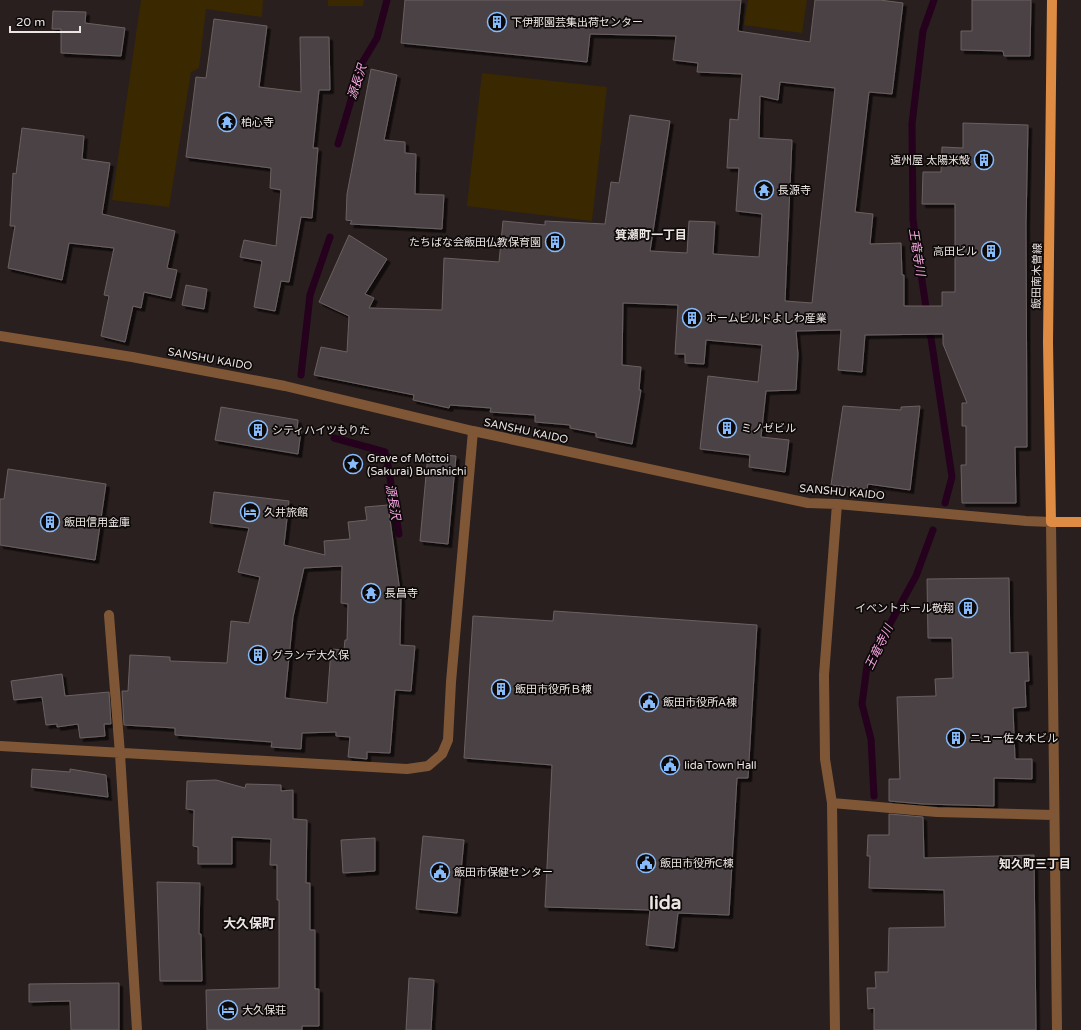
<svg xmlns="http://www.w3.org/2000/svg" width="1081" height="1030" font-family="'Varela Round','Noto Sans JP',sans-serif">
	<style>
		.green { fill: #3a2900 }
		.lines { fill: none; stroke-linecap: round; stroke-linejoin: round }
		.stream { stroke: #25011e; stroke-width: 7 }
		.building { fill: #4c4244; stroke: #6a6062; fill-rule: evenodd; filter: url(#shadow) }
		.minor { stroke: #7f5737; stroke-width: 10 }
		.major { stroke: #de8b44; stroke-width: 10 }
		.labels { text-anchor: middle; dominant-baseline: central; stroke-width: 3.5; stroke-linejoin: round; paint-order: stroke }
		.poi-label { font-size: 11px; fill: #ebe5e3; stroke: #0e0a09; text-anchor: start }
		.street-label { font-size: 11px; fill: #ebe5e3; stroke: #0e0a09 }
		.water-label { font-size: 12px; font-style: italic; fill: #faa6e4; stroke: #0e0a09 }
		.neighbourhood-label { font-size: 12px; font-weight: bold; fill: #ebe5e3; stroke: #0e0a09 }
		.quarter-label { font-size: 13px; font-weight: bold; fill: #ebe5e3; stroke: #0e0a09 }
		.town-label { font-size: 19px; font-weight: bold; fill: #ebe5e3; stroke: #0e0a09 }
	</style>
	<defs>
		<filter id="shadow"><feDropShadow dx="3.5" dy="3.5" stdDeviation="0" flood-color="#0009"/></filter>
	</defs>
	<rect width="100%" height="100%" fill="#281f1e"/>
	<path class="green" d="M141 0H263L262 17 206 9 199 68 191 72 169 207 112 200Z
		M328 0H364L363 6H328Z
		M748 0H807L802 33 744 25Z
		M482 73 607 87 592 221 467 206Z"/>
	<g class="lines">
		<path class="stream" d="M338 144 362 63 377 38 387 0
			M927 314 913 220 912 124 923 31 934 0
			M929 325 952 477 945 503
			M301 375 310 295 330 237
			M334 438 385 452 387 459 399 534
			M874 796 871 739 862 704 867 666 916 576 933 530"/>
	</g>
	<path class="building" d="M405 0H741L738 31 810 42 815 0H880L903 3 892 94 869 92 855 212 873 214 870 244 901 243 902 275H904V306H942V292H955V204H922L923 172H941L942 147 963 148V123L1028 125 1026 224 1027 447H1015L1016 503H962L961 465H966V426H962V403H967L943 344V334L865 335 862 372 838 370 841 330 796 331 798 354 796 390 766 391 761 437 789 440 785 472 749 467 750 455 700 449 708 376 758 382 762 345 706 340 704 364 685 363V354H675L678 305 623 303 622 365 641 367 639 390H641L632 444 596 437V433L570 428V425L535 422V415L490 412 491 408 450 405 449 408 413 400 414 395 314 375 321 347 347 352 349 316 319 302 349 235 387 259 365 294 374 298 369 308 442 310 444 258 499 262 503 221 545 225V221L605 224 611 182 619 183 630 115 670 121 650 251 687 253 689 221 715 222 713 254 759 257 762 214 736 211 739 168H727L730 119 738 120 742 74 697 72 698 63 673 60 676 36 590 34 587 62 401 43ZM780 82 835 88 812 303 785 301 792 140 759 138 760 96 778 100Z
		M972 0H1031L1030 56H1004L1003 51 961 50V31H972Z
		M53 11 86 12 85 23 125 28 121 56 61 53V29H52Z
		M214 19 267 26 259 87 301 92 300 37H329L330 90H319L313 148H318L312 218 301 217 289 282 281 281 275 311 254 307 262 261 240 257 244 240 276 246 281 190 270 188 271 168 186 157 196 77 206 78Z
		M371 69 397 75 384 140 405 142V153L416 154 415 194 444 195 442 229 350 224 352 221 346 220 347 194Z
		M22 128 84 136 82 159 110 163 102 214 175 231 167 268 177 270 171 298 144 292 141 308 133 306 125 342 101 336 109 296 104 295 114 248 69 243 62 280 8 268 15 226H10L13 173 16 174Z
		M186 285 207 289 204 309 182 305Z
		M843 406 901 410V407L920 406 910 490 868 484 867 489 831 485Z
		M221 407 298 420 297 430 301 431 298 454 215 440Z
		M428 454 456 456 448 544 420 541Z
		M8 469 106 484 95 560 0 545V499H4Z
		M214 492 289 501 284 545 325 555 324 541 350 539 348 522 367 520 365 507 388 505 401 599 400 645 415 646 411 691 395 690 390 753 367 752V759L348 757 350 737 336 736V732L302 733 301 749 271 747 272 742 175 735V728L124 725 122 691H128L130 655 170 657V661L227 663 231 621 249 623 260 577 238 572 249 528 210 523ZM342 566 341 603 348 604 347 640H345L344 650 331 649 327 703 285 698 293 617 304 568Z
		M1009 578 1010 653 1028 652 1029 681H1025L1026 707 1013 708 1015 759H1032V779L994 778V806L923 804 889 801V779H900L897 697 936 696 935 679 953 678 952 638H928L927 579Z
		M554 611 757 625 748 778H737L729 915 678 913 674 948 646 945 650 910 545 907 552 765 464 758 473 616 553 621Z
		M62 674 65 696 109 692 111 724H104L105 736 80 738 78 724 57 727V724L46 725 42 697 14 700 11 681Z
		M32 769 70 772V769L106 775 108 797 31 787Z
		M216 780 245 788 246 784 281 785V791L293 790V819L307 820 306 883H310V930H315V989H319V1026H302V1030H207L206 990 279 988V900H277V865H270L271 839 232 837V864H198V847L193 846 194 810 186 809 187 781Z
		M889 814 923 817 924 858 1034 855 1036 1030H874V1008L868 1009 867 988H876L875 972H888L889 928 945 927 944 890 869 888 870 856H867L868 835H889Z
		M423 836 464 840 457 913 416 909Z
		M375 838V871L343 873 341 840Z
		M157 882 200 883 199 934H201L202 981H160Z
		M409 978 434 980 431 1030H406Z
		M119 983V1030H71L70 1001 29 1002V984Z"/>
	<g class="lines">
		<path class="minor" d="M0 336 132 357 285 386 473 431 808 503 837 504 1026 521 1051 522 1057 1030
			M109 615 120 754 137 1030
			M0 746 407 769 428 766 442 754 448 740 451 682 473 431
			M832 803 937 812 1053 815
			M835 1030 832 803 825 759 824 675 837 504"/>
		<path class="major" d="M1052 0 1048 342 1051 522H1081"/>
	</g>
	<defs>
		<symbol id="building-ring" viewBox="-11 -11 22 22"><circle r="9.5" fill="#0e0a09" stroke="#87bbfc" stroke-width="1.5"/><path d="M-4-6H4V6H1V3H-1V6H-4ZM-2.5-4.3h1.7v1.8h-1.7ZM.8-4.3h1.7v1.8H.8ZM-2.5-1h1.7V.8h-1.7ZM.8-1h1.7V.8H.8Z" fill="#87bbfc"/></symbol>
		<symbol id="temple-ring" viewBox="-11 -11 22 22"><circle r="9.5" fill="#0e0a09" stroke="#87bbfc" stroke-width="1.5"/><path d="M0-6L5-2H3V0L6.5 2.5H4V6H1.5V3h-3V6H-4V2.5H-6.5L-3 0V-2H-5Z" fill="#87bbfc"/></symbol>
		<symbol id="sight-ring" viewBox="-11 -11 22 22"><circle r="9.5" fill="#0e0a09" stroke="#87bbfc" stroke-width="1.5"/><path d="M0-6L1.8-2.2L6-1.7L2.9 1.2L3.7 5.4L0 3.3L-3.7 5.4L-2.9 1.2L-6-1.7L-1.8-2.2Z" fill="#87bbfc"/></symbol>
		<symbol id="hotel-ring" viewBox="-11 -11 22 22"><circle r="9.5" fill="#0e0a09" stroke="#87bbfc" stroke-width="1.5"/><path d="M-6-4.5h1.5V1H6V5H4.5V3h-9V5H-6ZM-4 0a1.8 1.8 0 1 1 3.6 0ZM.5 0V-2.5h3Q6-2.5 6 0Z" fill="#87bbfc"/></symbol>
		<symbol id="civic-ring" viewBox="-11 -11 22 22"><circle r="9.5" fill="#0e0a09" stroke="#87bbfc" stroke-width="1.5"/><path d="M-.6-6.5H3V-4.5H.6V-3L4-1V1h2V6H-6V1h2V-1L-.6-3ZM-1.2 2.5V6h2.4V2.5Z" fill="#87bbfc"/></symbol>
	</defs>
	<g fill-rule="evenodd">
		<use href="#building-ring" x="486" y="11" width="22" height="22"/>
		<use href="#temple-ring" x="216" y="111" width="22" height="22"/>
		<use href="#building-ring" x="973" y="149" width="22" height="22"/>
		<use href="#temple-ring" x="753" y="179" width="22" height="22"/>
		<use href="#building-ring" x="544" y="231" width="22" height="22"/>
		<use href="#building-ring" x="980" y="240" width="22" height="22"/>
		<use href="#building-ring" x="681" y="307" width="22" height="22"/>
		<use href="#building-ring" x="716" y="417" width="22" height="22"/>
		<use href="#building-ring" x="247" y="419" width="22" height="22"/>
		<use href="#sight-ring" x="342" y="453" width="22" height="22"/>
		<use href="#hotel-ring" x="239" y="501" width="22" height="22"/>
		<use href="#building-ring" x="39" y="511" width="22" height="22"/>
		<use href="#temple-ring" x="360" y="582" width="22" height="22"/>
		<use href="#building-ring" x="957" y="597" width="22" height="22"/>
		<use href="#building-ring" x="247" y="644" width="22" height="22"/>
		<use href="#building-ring" x="490" y="678" width="22" height="22"/>
		<use href="#civic-ring" x="638" y="691" width="22" height="22"/>
		<use href="#building-ring" x="945" y="727" width="22" height="22"/>
		<use href="#civic-ring" x="659" y="754" width="22" height="22"/>
		<use href="#civic-ring" x="635" y="852" width="22" height="22"/>
		<use href="#civic-ring" x="429" y="861" width="22" height="22"/>
		<use href="#hotel-ring" x="217" y="999" width="22" height="22"/>
	</g>
	<g class="labels">
		<g class="poi-label">
			<text x="511" y="22">下伊那園芸集出荷センター</text>
			<text x="241" y="122">柏心寺</text>
			<text x="970" y="160" text-anchor="end">遠州屋 太陽米殻</text>
			<text x="778" y="190">長源寺</text>
			<text x="541" y="242" text-anchor="end">たちばな会飯田仏教保育園</text>
			<text x="977" y="251" text-anchor="end">高田ビル</text>
			<text x="706" y="318">ホームビルドよしわ産業</text>
			<text x="741" y="428">ミノゼビル</text>
			<text x="272" y="430">シティハイツもりた</text>
			<text x="367" y="458">Grave of Mottoi<tspan x="367" dy="13">(Sakurai) Bunshichi</tspan></text>
			<text x="264" y="512">久井旅館</text>
			<text x="64" y="522">飯田信用金庫</text>
			<text x="385" y="593">長昌寺</text>
			<text x="954" y="608" text-anchor="end">イベントホール敬翔</text>
			<text x="272" y="655">グランデ大久保</text>
			<text x="515" y="689">飯田市役所Ｂ棟</text>
			<text x="663" y="702">飯田市役所A棟</text>
			<text x="970" y="738">ニュー佐々木ビル</text>
			<text x="684" y="765">Iida Town Hall</text>
			<text x="660" y="863">飯田市役所C棟</text>
			<text x="454" y="872">飯田市保健センター</text>
			<text x="242" y="1010">大久保荘</text>
		</g>
		<g class="street-label">
			<text transform="translate(1037 276) rotate(-89)">飯田南木曽線</text>
			<text transform="translate(210 359) rotate(10)">SANSHU KAIDO</text>
			<text transform="translate(526 431) rotate(12)">SANSHU KAIDO</text>
			<text transform="translate(842 492) rotate(5)">SANSHU KAIDO</text>
		</g>
		<g class="water-label">
			<text transform="translate(357 82) rotate(-72)">源長沢</text>
			<text transform="translate(917 252) rotate(81)">王竜寺川</text>
			<text transform="translate(393 502) rotate(80)">源長沢</text>
			<text transform="translate(879 647) rotate(-64)">王竜寺川</text>
		</g>
		<g class="neighbourhood-label">
			<text x="651" y="235">箕瀬町一丁目</text>
			<text x="1035" y="864">知久町三丁目</text>
		</g>
		<g class="quarter-label">
			<text x="249" y="924">大久保町</text>
		</g>
		<g class="town-label">
			<text x="665" y="903">Iida</text>
		</g>
	</g>
	<path d="M10 26v6h70v-6" fill="none" stroke="#ebe5e3" stroke-width="2"/>
	<text x="16" y="26" font-size="12" fill="#ebe5e3" stroke="#0e0a09" stroke-width="3" paint-order="stroke">20 m</text>
</svg>
